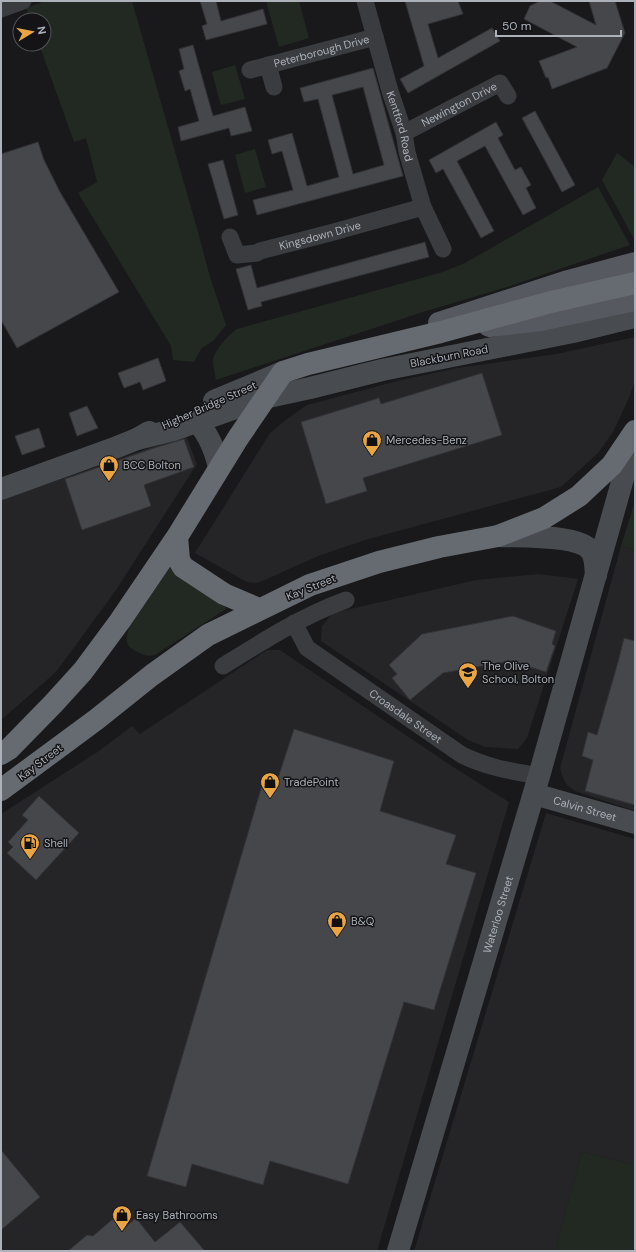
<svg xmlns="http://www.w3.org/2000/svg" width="636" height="1252" font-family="'DM Sans',sans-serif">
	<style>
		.built { fill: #252528 }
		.green { fill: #212922 }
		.building { fill: #46474b; stroke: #333337; fill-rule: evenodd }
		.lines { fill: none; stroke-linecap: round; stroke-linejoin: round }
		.street { stroke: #3a3c40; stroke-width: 17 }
		.secondary { stroke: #484b50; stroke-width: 22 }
		.primary { stroke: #56595f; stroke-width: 22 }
		.highway { stroke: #666a71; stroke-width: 22 }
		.labels { text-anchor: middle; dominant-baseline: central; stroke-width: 3; stroke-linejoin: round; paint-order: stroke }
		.street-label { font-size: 11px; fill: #acb1ba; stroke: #141416 }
		.poi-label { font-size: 11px; fill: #acb1ba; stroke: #141416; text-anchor: start }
	</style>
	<rect width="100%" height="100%" fill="#19191b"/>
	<path class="built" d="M635 337V380L629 398 613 432 598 453 561 487 365 540 318 556 265 580 256 583 247 582 195 553 270 433 287 419 307 405 401 380 457 368 556 354Z
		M186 435 197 464 116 590 56 672 1 720V500Z
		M621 546 635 550V811L575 791 567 785 563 778 560 768Z
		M538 574 578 579 527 738 518 749 485 747 468 740 321 641 322 626 333 613 476 580Z
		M267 650H280L453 767 509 802 377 1251H1V814L99 751 132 726 140 734Z
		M546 813 635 839V1165L582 1152 555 1251H414Z"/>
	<path class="green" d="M45 1H132L198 232 210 277 226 325 214 340 201 349 194 362 173 360 171 346 78 193 97 182 86 138 74 142 39 44H44V20H30L26 8Z
		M266 1H299L309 38 279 47Z
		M235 65 245 99 221 105 212 72Z
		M255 149 266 187 245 193 235 155Z
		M617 153 635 167V241L602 180Z
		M598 187 630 245 504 288 423 312 216 380C215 374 213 367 213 361 213 352 229 334 237 329L443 272 465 263Z
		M635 501V550L621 546Z
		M171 565 224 603 226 609 155 655C147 657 144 655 137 652 125 646 125 640 129 628Z
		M582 1152 635 1165V1251H555Z"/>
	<path class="building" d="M200 1H216L221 21 263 9 267 24 206 40 202 26 207 24Z
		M405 1H458L463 14 428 24 438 58 492 28 500 41 408 93 400 79 424 66Z
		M540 1H550L596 25 589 1H615L625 33 607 68 552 89 548 77 546 78 539 61 577 47 524 19 530 6Z
		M193 45 213 116 245 107 252 131 231 136 229 128 181 141 178 127 199 121 190 89 185 91 179 71 184 69 179 49Z
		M373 68 403 176 257 215 253 200 293 190 282 151 272 154 268 140 292 133 307 186 339 177 318 99 304 102 300 88ZM363 87 384 165 353 174 332 95Z
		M535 111 575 185 562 192 522 118Z
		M496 122 503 135 498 138 515 170 521 167 531 185 526 188 536 208 523 215 485 146 457 161 494 231 481 238 443 169 436 173 429 160Z
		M38 142 44 160 60 192 119 292 17 348 1 320V154Z
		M223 160 238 215 224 219 208 164Z
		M425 242 429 257 261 302 262 306 248 310 236 269 251 265 257 288Z
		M158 358 166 381 143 390 140 382 124 388 118 373Z
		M482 373 502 435 363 478 367 491 326 504 301 422 379 398 381 404Z
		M87 406 98 428 77 436 69 413Z
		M39 428 45 447 22 455 15 436Z
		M184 439 194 467 144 485 151 506 82 530 65 479 154 448Z
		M513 616 556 631 552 644 555 646 546 672 510 661 443 673 410 700 392 678 397 674 389 665 422 634Z
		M624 638 635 641V805L585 791 593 760 582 756 588 732 597 735 618 662Z
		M294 729 394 761 380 811 456 835 446 864 476 873 434 1010 404 1002 348 1184 270 1161 263 1185 192 1164 186 1187 147 1176 265 775 278 778Z
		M39 796 79 833 36 880 7 853 13 847 8 842 28 820 22 815Z
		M1 1150 40 1197 1 1230Z
		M114 1218 123 1229 136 1218 155 1242 180 1222 205 1251H68L87 1235 93 1236Z"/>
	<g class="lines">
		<g class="street">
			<path id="s1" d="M365 1 390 91 404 133 407 152 423 207 443 249"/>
			<path d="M1 9 23 1"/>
			<path d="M268 65 274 87"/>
			<path id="s2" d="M250 70 375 37"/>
			<path id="s3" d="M404 133 500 83 508 96"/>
			<path id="s4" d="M230 237 237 255 257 253 260 251 330 233 423 207"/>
			<path id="s5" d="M294 623 307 648 462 755C489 768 511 771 539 776"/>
			<path d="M223 666C263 641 302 616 346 600"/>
		</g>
		<g class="secondary">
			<path d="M214 401 283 372"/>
			<path d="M198 422C210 438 214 448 219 467"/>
			<path d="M137 439 173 430 264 398 310 388 382 370 573 332 635 317"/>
			<path d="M1 489 117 447 137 439 149 432"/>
			<path d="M498 536C518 537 579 534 591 551 596 558 595 568 596 575"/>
			<path id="s6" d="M534 794 635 823"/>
			<path id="s7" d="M398 1251 539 776 635 436"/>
		</g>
		<path class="primary" d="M439 323 568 281 635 263
			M489 326 541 320 635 300"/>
		<path class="highway" d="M177 537 179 560 183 567 224 594 259 609
			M1 754 9 749 53 704 83 671 120 621 177 537 238 438 283 372 308 364 441 332 551 302 635 283
			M1 790 97 719 152 675 208 635 310 585 379 562 439 547 498 536 544 518 579 496 612 465 635 431"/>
	</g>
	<defs>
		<symbol id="shop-pin" viewBox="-11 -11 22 30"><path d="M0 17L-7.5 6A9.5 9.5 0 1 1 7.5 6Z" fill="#e9a443" stroke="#141416"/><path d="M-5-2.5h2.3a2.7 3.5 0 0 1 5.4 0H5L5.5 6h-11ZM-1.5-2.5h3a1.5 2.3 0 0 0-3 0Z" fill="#111"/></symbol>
		<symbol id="school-pin" viewBox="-11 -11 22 30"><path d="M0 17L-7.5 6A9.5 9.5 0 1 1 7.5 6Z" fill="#e9a443" stroke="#141416"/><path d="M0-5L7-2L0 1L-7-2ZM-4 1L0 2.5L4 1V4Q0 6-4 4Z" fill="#111"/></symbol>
		<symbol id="fuel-pin" viewBox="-11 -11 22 30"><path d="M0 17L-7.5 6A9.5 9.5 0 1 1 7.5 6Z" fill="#e9a443" stroke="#141416"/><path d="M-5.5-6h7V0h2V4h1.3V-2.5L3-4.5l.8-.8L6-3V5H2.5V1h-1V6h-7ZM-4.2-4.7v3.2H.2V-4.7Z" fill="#111"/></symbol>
	</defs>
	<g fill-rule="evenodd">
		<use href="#shop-pin" x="361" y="429" width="22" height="30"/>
		<use href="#shop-pin" x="98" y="454" width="22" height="30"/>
		<use href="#school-pin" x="457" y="661" width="22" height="30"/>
		<use href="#shop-pin" x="259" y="771" width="22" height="30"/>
		<use href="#fuel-pin" x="19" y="832" width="22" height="30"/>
		<use href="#shop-pin" x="326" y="910" width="22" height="30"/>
		<use href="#shop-pin" x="111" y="1204" width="22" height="30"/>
	</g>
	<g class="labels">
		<g class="street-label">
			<text stroke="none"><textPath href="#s2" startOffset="74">Peterborough Drive</textPath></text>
			<text stroke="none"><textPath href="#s3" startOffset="62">Newington Drive</textPath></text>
			<text stroke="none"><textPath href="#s1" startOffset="130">Kentford Road</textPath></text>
			<text stroke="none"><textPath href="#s4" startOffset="105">Kingsdown Drive</textPath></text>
			<text transform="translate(449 356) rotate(-11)">Blackburn Road</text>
			<text transform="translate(209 405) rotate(-24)">Higher Bridge Street</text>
			<text transform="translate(311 587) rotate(-22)">Kay Street</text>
			<text stroke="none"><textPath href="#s5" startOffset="148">Croasdale Street</textPath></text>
			<text transform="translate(40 762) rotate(-37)">Kay Street</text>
			<text stroke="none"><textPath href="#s6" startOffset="53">Calvin Street</textPath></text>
			<text stroke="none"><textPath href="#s7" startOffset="351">Waterloo Street</textPath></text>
		</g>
		<g class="poi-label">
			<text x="386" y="440">Mercedes-Benz</text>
			<text x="123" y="465">BCC Bolton</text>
			<text x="482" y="666">The Olive<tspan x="482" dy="13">School, Bolton</tspan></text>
			<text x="284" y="782">TradePoint</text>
			<text x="44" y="843">Shell</text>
			<text x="351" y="921">B&amp;Q</text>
			<text x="136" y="1215">Easy Bathrooms</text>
		</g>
	</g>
	<rect width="636" height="1252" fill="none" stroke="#acb1ba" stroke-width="4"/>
	<g transform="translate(32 32) rotate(80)"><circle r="19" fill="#141416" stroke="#515358"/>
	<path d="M0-3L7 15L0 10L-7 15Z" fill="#e9a443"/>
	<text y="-6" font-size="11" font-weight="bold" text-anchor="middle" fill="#acb1ba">N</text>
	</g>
	<path d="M496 30v6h125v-6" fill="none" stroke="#acb1ba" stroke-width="2"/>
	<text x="502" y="30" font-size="12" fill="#acb1ba" stroke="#141416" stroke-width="3" paint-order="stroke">50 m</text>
</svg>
